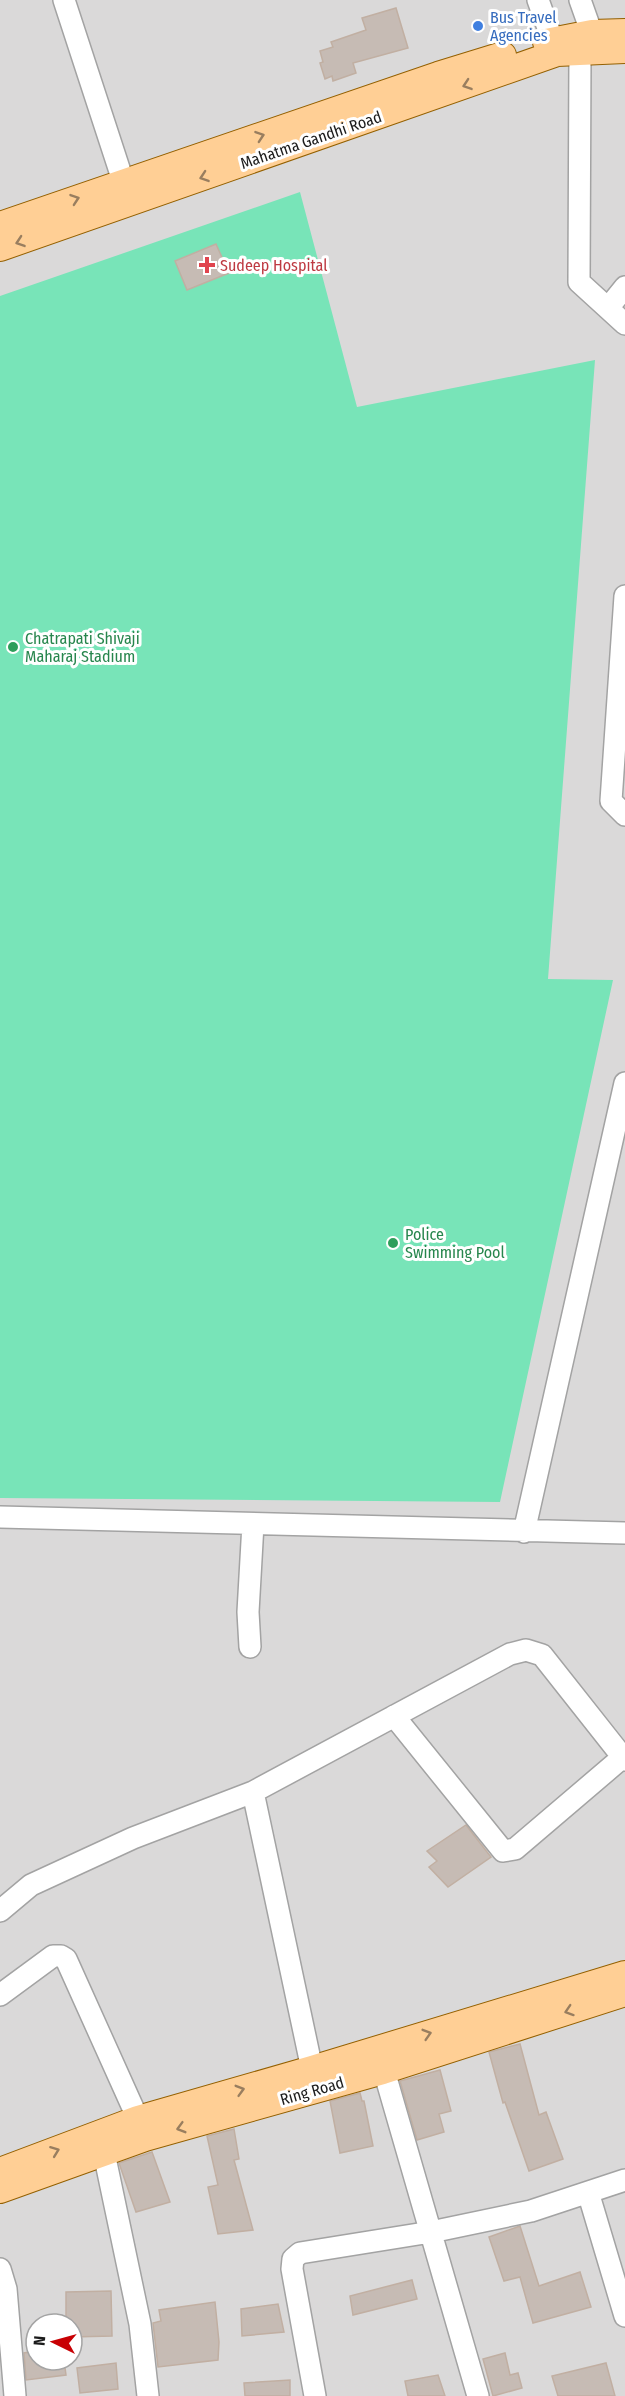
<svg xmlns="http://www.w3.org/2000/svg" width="625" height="2396" font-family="'Fira Sans Condensed',sans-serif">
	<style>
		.residential { fill: #dad9d9; fill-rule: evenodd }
		.pitch { fill: #78e4b8 }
		.building { fill: #c6bbb4; stroke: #c1afa2; stroke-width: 1.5 }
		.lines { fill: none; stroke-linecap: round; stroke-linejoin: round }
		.minor-casing { stroke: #a3a3a3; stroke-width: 24 }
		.major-casing { stroke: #946000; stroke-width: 28 }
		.minor { stroke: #fff; stroke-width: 21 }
		.major { stroke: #ffcf95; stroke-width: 26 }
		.oneway { stroke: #997e5f }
		.shop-dot { fill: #3f7fe0; stroke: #fff; stroke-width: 2 }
		.health-dot { fill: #e0444e; stroke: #fff; stroke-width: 2 }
		.leisure-dot { fill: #2e9e5b; stroke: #fff; stroke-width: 2 }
		.labels { text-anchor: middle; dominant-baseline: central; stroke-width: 6; stroke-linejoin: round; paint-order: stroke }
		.shop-label { font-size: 16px; fill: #366cbe; stroke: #fff; text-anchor: start }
		.street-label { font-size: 16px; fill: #1c1c1c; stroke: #fff }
		.health-label { font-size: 16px; fill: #be3a42; stroke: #fff; text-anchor: start }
		.leisure-label { font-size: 16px; fill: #27864d; stroke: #fff; text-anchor: start }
	</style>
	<rect width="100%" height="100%" fill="#eee9e1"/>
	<path class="residential" d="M0 0H625V2396H0ZM36 2324H72V2360H36Z"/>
	<path class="pitch" d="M300 192 357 407 595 360 548 979 613 980 500 1502 0 1498V296Z"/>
	<path class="building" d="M396 8 408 48 353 63 356 73 333 81 332 76 325 79 320 63 323 62 320 51 333 47 331 42 366 30 362 18Z
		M216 244 229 273 187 290 175 261Z
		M466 1825 491 1857 448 1887 429 1867 437 1861 427 1851Z
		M520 2044 539 2115 546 2112 563 2159 529 2171 505 2102 503 2103 489 2052Z
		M440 2070 451 2111 439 2114 444 2132 417 2140 400 2081Z
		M360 2093 362 2101H364L373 2146 340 2153 330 2101Z
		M234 2129 239 2159 234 2160 253 2230 218 2234 208 2187 218 2185 207 2136Z
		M152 2152 170 2202 136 2212 119 2163Z
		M520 2226 539 2286 580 2272 591 2307 533 2323 520 2277 504 2281 489 2237Z
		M412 2280 417 2299 353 2315 350 2296Z
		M111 2291 112 2336 72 2337V2324H66V2292Z
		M215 2302 219 2342 218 2360 158 2367 153 2323 161 2321 159 2310Z
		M278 2304 284 2332 242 2336 241 2309Z
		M36 2351V2360H64L66 2375 26 2380 24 2353Z
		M505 2353 510 2375 518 2373 522 2388 493 2396 483 2359Z
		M116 2363 118 2389 80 2393 77 2368Z
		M606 2363 615 2396H558L552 2376Z
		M438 2375 445 2396H408L405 2381Z
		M290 2380V2396H245L244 2383Z"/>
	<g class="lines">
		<defs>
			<path id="minor" d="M64 0 128 196
				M538 0 557 53
				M580 0 597 48
				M580 53 579 282 625 324
				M608 308 625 287
				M625 596 611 801 625 815
				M0 1517 625 1533
				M524 1532 625 1083
				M250 1647 248 1612 253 1524
				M394 1716 503 1851 515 1849 623 1757
				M253 1792 312 2069
				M0 1911 31 1885 133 1838 253 1792 510 1654 526 1650 542 1655 625 1760
				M0 1995 53 1956H61L66 1959 138 2119
				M380 2057 478 2396
				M99 2138 104 2153 140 2324 148 2396
				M588 2192 625 2316
				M0 2269 6 2289 15 2396
				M315 2396 292 2269 293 2259 300 2253 431 2232 531 2211 625 2180"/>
			<path id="major" d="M546 42 592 33 625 32
				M0 225 438 75 503 55
				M0 248 557 53 625 50
				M0 2171 138 2119 312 2069 625 1974
				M0 2190 145 2138 383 2071 625 1993"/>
		</defs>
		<use href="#minor" class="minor-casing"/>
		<use href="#major" class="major-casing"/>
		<use href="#minor" class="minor"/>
		<use href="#major" class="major"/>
	</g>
	<defs><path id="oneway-chevron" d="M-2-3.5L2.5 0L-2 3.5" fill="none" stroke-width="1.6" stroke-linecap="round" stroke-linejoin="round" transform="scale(1.5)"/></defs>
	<g class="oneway">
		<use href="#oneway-chevron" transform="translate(467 85) rotate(161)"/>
		<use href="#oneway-chevron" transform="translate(260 136) rotate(-19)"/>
		<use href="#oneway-chevron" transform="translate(204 177) rotate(161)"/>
		<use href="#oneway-chevron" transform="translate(75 199) rotate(-19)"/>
		<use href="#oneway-chevron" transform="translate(20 242) rotate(161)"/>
		<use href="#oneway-chevron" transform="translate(569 2011) rotate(162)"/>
		<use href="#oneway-chevron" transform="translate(427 2034) rotate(-17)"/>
		<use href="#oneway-chevron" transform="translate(240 2090) rotate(-16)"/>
		<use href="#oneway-chevron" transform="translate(181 2128) rotate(164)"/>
		<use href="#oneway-chevron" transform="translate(55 2151) rotate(-21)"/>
	</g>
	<circle class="shop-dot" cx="478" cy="26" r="6"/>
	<path class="health-dot" d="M204 256h6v6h6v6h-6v6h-6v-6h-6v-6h6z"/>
	<g class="leisure-dot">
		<circle cx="13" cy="647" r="6"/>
		<circle cx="393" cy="1243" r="6"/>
	</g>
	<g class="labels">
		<g class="shop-label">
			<text x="490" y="17">Bus Travel<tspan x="490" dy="18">Agencies</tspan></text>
		</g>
		<g class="street-label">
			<text transform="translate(311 140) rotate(-19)">Mahatma Gandhi Road</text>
			<text transform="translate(312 2091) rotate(-16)">Ring Road</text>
		</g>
		<g class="health-label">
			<text x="220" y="265">Sudeep Hospital</text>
		</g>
		<g class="leisure-label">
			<text x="25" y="638">Chatrapati Shivaji<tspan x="25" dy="18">Maharaj Stadium</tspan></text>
			<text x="405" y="1234">Police<tspan x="405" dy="18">Swimming Pool</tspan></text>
		</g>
	</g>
	<g transform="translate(54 2342) rotate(275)"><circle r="28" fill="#ffffff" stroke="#a4a4a4" stroke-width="1.5"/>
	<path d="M0-4.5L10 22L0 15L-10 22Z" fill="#c80004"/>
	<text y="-9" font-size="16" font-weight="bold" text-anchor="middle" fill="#1c1c1c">N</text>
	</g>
</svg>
